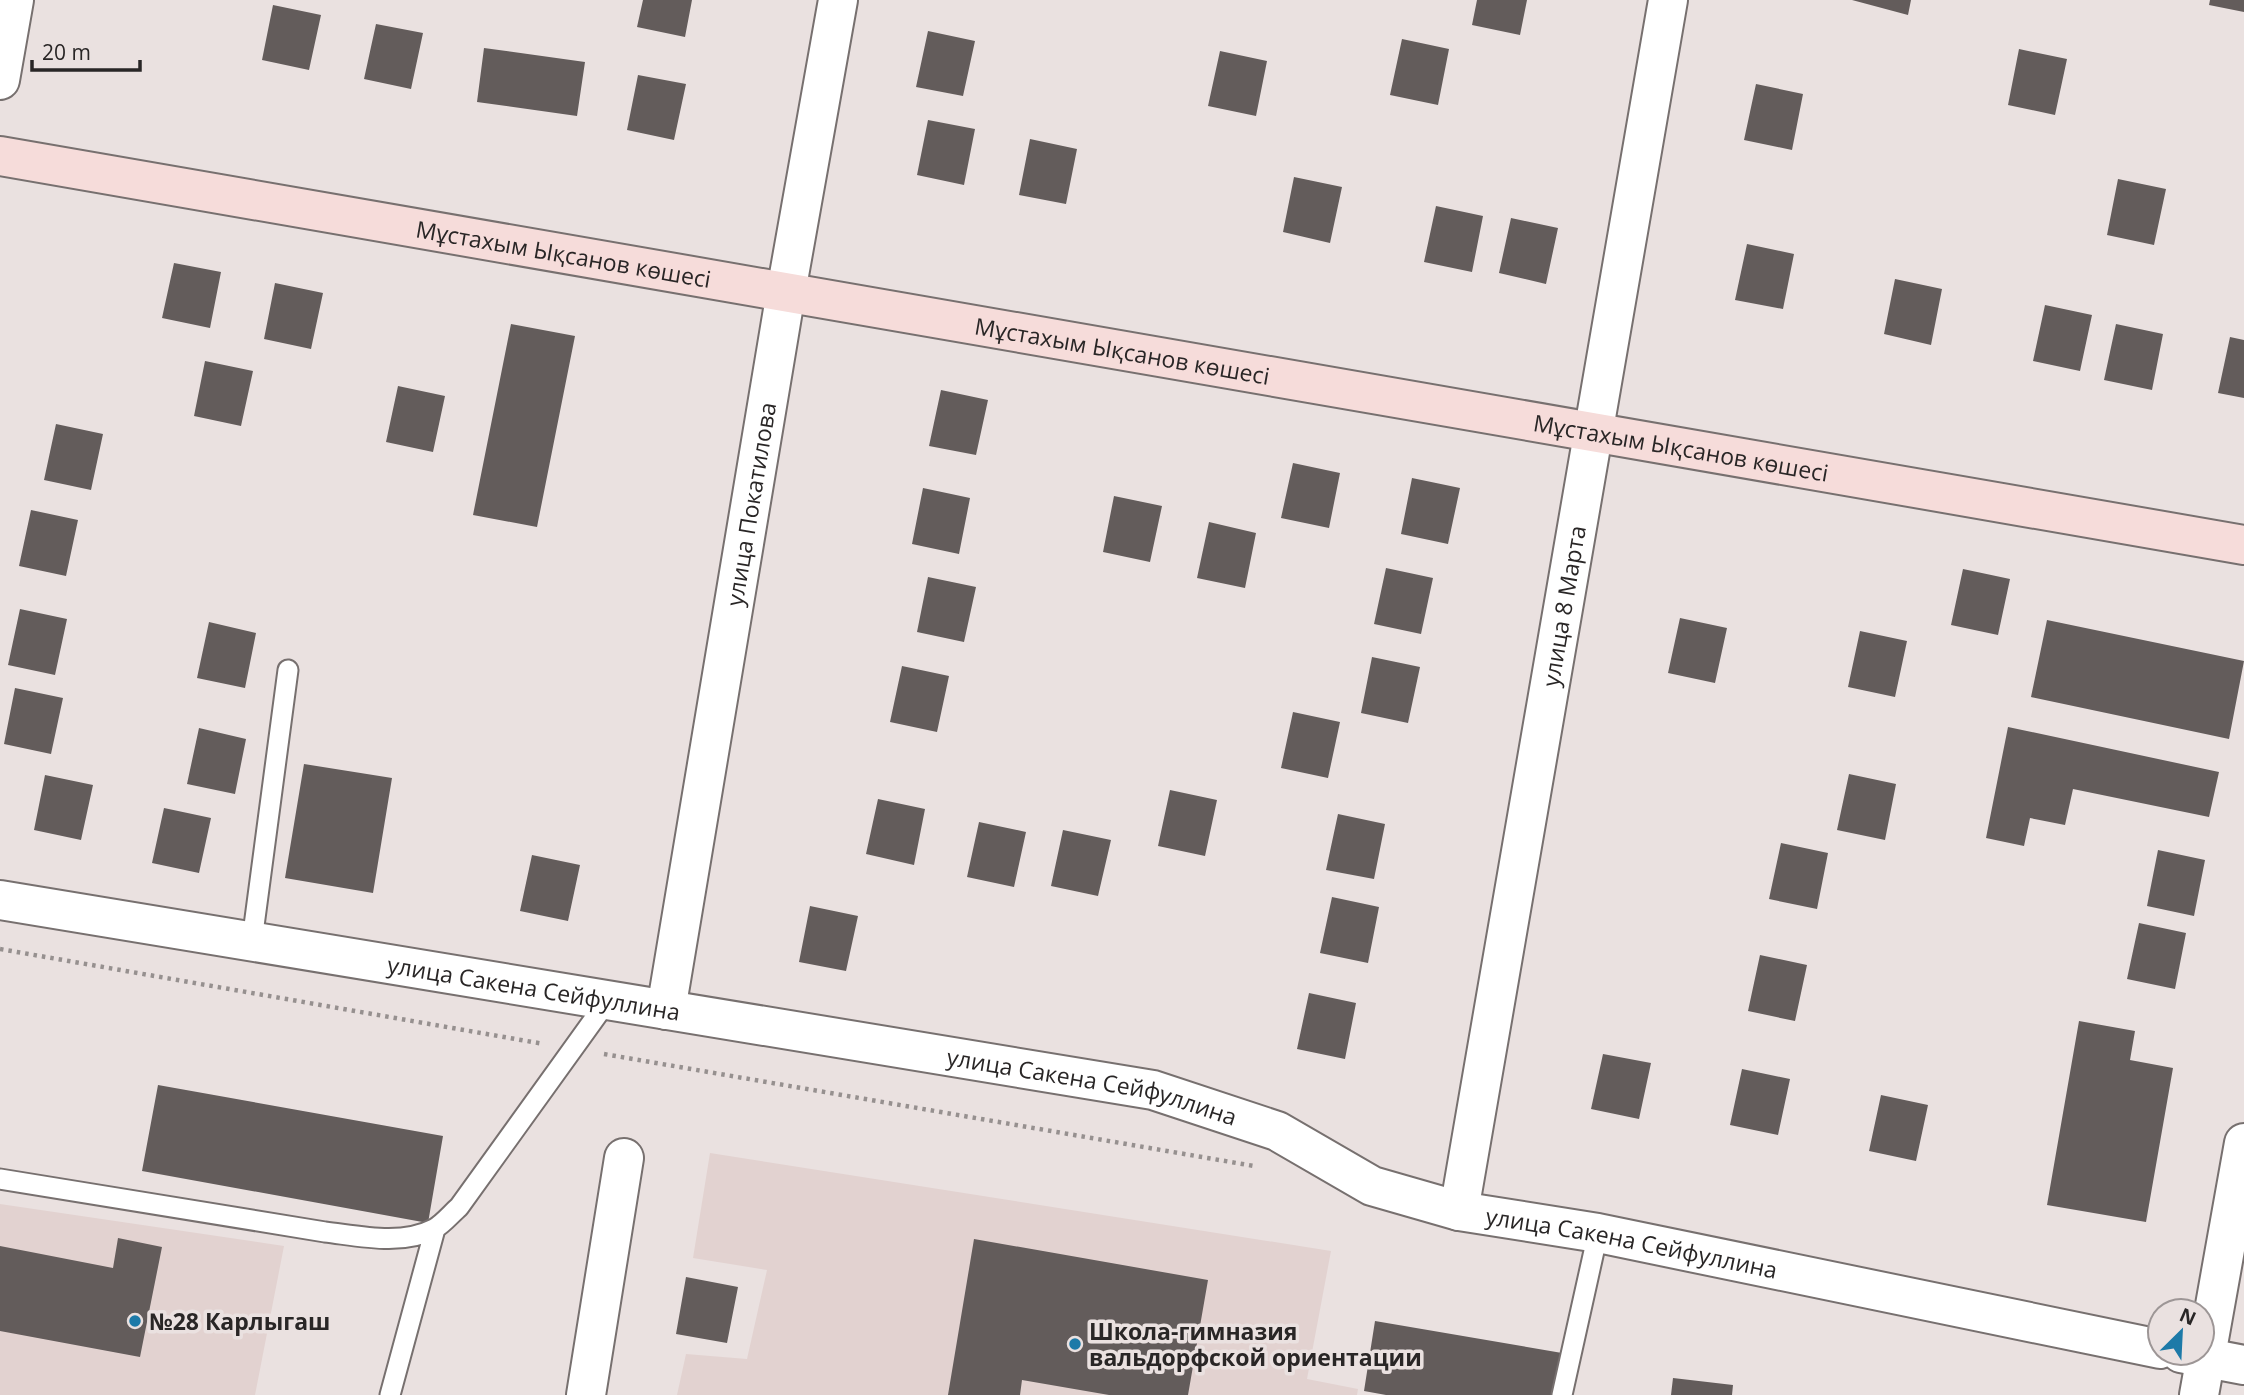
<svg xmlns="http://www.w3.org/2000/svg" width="2244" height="1395" font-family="'Open Sans',sans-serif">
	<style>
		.built { fill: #e2d2d0 }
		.building { fill: #635c5b }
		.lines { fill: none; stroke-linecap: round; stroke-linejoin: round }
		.lane-casing { stroke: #77706f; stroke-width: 23 }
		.street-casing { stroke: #77706f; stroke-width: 42 }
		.secondary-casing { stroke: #77706f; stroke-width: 42 }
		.path { stroke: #96908f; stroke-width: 4.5; stroke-dasharray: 3.5 5; stroke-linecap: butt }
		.lane { stroke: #fff; stroke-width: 19 }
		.street { stroke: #fff; stroke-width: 38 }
		.secondary { stroke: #f6dcda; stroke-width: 38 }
		.poi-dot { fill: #1d7aa8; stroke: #eae1e0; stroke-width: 2.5 }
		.labels { text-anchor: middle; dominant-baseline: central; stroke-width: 7; stroke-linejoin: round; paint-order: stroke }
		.street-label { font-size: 23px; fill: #292626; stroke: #eae1e0 }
		.poi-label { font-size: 23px; font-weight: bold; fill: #292626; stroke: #eae1e0; text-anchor: start }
	</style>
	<rect width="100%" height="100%" fill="#eae1e0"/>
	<path class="built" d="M710 1153 1331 1251 1307 1379 1358 1389 1357 1395H677L686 1354 747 1359 767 1270 693 1258Z
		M0 1204 284 1246 255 1395H0Z"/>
	<path class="building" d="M643 0H692L685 37 637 27Z
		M1477 0H1527L1520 35 1472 25Z
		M1852 0H1911L1908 15Z
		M2210 0H2244V12L2209 5Z
		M273 5 321 15 309 70 262 60Z
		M376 24 423 33 411 89 364 79Z
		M928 31 975 41 963 96 916 87Z
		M1402 39 1449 49 1438 105 1390 95Z
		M484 48 585 62 577 116 477 102Z
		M2019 49 2067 59 2055 115 2008 105Z
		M1220 51 1267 61 1256 116 1208 106Z
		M638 75 686 84 674 140 627 130Z
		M1756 84 1803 94 1792 150 1744 140Z
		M928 120 975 129 964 185 917 175Z
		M1030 139 1077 149 1066 204 1019 195Z
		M1294 177 1342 187 1330 243 1283 232Z
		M2118 179 2166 189 2154 245 2107 235Z
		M1436 206 1483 216 1472 272 1424 262Z
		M1511 218 1558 228 1546 284 1499 273Z
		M1747 244 1794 254 1783 309 1735 300Z
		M174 263 221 272 210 328 162 318Z
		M1895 279 1942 289 1931 345 1884 334Z
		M275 283 323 293 311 349 264 339Z
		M2045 305 2092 315 2080 371 2033 361Z
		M511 324 575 336 537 527 473 515Z
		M2116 324 2163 334 2152 390 2104 380Z
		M2230 337 2244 340V398L2218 393Z
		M205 361 253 371 241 426 194 416Z
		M398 386 445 396 433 452 386 442Z
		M941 390 988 400 976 455 929 446Z
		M56 424 103 434 91 490 44 480Z
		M1293 463 1340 473 1329 528 1281 518Z
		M1412 478 1460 488 1448 544 1401 534Z
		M923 488 970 498 959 554 912 544Z
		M1114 496 1162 506 1150 562 1103 552Z
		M31 510 78 520 66 576 19 566Z
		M1209 522 1256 533 1245 588 1197 578Z
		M1386 568 1433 578 1421 634 1374 624Z
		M1963 569 2010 579 1998 635 1951 625Z
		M928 577 976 587 964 642 917 632Z
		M20 609 67 619 55 675 8 665Z
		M1680 618 1727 628 1715 683 1668 673Z
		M2047 620 2244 661 2229 739 2031 697Z
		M209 622 256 633 245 688 197 678Z
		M1860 631 1907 641 1895 697 1848 687Z
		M1372 657 1420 667 1408 723 1361 713Z
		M902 666 949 676 937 732 890 722Z
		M15 688 63 698 51 754 4 744Z
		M1293 712 1340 722 1328 778 1281 768Z
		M2008 727 2219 772 2209 817 2073 789 2065 825 2030 818 2024 846 1986 838Z
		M199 728 246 739 235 794 187 784Z
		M304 764 392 778 373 893 285 878Z
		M1849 774 1896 784 1885 840 1837 830Z
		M45 775 93 785 81 840 34 830Z
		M1170 790 1217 800 1205 856 1158 846Z
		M878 799 925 809 914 865 866 854Z
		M164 808 211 818 199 873 152 863Z
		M1338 814 1385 824 1374 879 1326 870Z
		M979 822 1026 832 1014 887 967 877Z
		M1063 830 1111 840 1098 896 1051 886Z
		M1781 843 1828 853 1817 909 1769 899Z
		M2158 850 2205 860 2194 916 2147 906Z
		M532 855 580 865 568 921 520 911Z
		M1332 897 1379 907 1368 963 1320 953Z
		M810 906 858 916 846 971 799 962Z
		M2139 923 2186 933 2175 989 2127 979Z
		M1760 955 1807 965 1795 1021 1748 1011Z
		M1309 993 1356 1003 1345 1059 1297 1049Z
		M2079 1021 2135 1031 2130 1060 2173 1068 2146 1222 2047 1205Z
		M1603 1054 1651 1063 1639 1119 1591 1109Z
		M1742 1069 1790 1079 1778 1135 1730 1125Z
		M158 1085 443 1136 428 1223 142 1171Z
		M1881 1095 1928 1105 1916 1161 1869 1151Z
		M118 1238 162 1247 140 1357 0 1331V1246L113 1268Z
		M974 1239 1208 1280 1188 1395H1109L1022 1380 1020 1395H948Z
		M686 1277 738 1287 727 1343 676 1334Z
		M1375 1321 1562 1353 1555 1395H1386L1364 1391Z
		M1673 1378 1733 1385 1732 1395H1671Z"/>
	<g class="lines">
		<defs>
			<path id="lane" d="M252 941 288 670
				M0 1179 325 1232C359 1236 401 1246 434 1229 443 1224 451 1214 459 1207L608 1000
				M390 1395 435 1229
				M1562 1395 1598 1233"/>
			<g id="street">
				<path d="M0 80 14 0"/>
				<path id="s1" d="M0 900 1153 1090 1277 1131 1372 1186 1459 1211 1598 1233 2160 1349"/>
				<path id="s2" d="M666 1010 786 292 838 0"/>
				<path id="s3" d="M1459 1211 1668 0"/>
				<path d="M2181 1353 2244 1365"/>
				<path d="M586 1395 624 1158"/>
				<path d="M2199 1395 2244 1143"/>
			</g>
			<g id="secondary">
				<path id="s4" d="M0 156 2244 545"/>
			</g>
		</defs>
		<use href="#lane" class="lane-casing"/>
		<use href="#street" class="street-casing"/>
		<use href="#secondary" class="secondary-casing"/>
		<path class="path" d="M0 949 544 1044
			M604 1054 1254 1166"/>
		<use href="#lane" class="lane"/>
		<use href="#street" class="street"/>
		<use href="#secondary" class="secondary"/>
	</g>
	<g class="poi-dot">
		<circle cx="135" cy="1321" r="7"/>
		<circle cx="1075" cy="1344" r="7"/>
	</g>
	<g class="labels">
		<g class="street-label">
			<text stroke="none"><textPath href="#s4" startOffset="572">Мұстахым Ықсанов көшесі</textPath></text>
			<text stroke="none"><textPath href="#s4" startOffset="1139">Мұстахым Ықсанов көшесі</textPath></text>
			<text stroke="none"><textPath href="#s4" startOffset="1706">Мұстахым Ықсанов көшесі</textPath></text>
			<text stroke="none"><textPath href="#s2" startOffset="513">улица Покатилова</textPath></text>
			<text stroke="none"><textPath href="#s3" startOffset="614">улица 8 Марта</textPath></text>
			<text stroke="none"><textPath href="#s1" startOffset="541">улица Сакена Сейфуллина</textPath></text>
			<text stroke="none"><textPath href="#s1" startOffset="1108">улица Сакена Сейфуллина</textPath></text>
			<text stroke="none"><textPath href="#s1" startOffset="1675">улица Сакена Сейфуллина</textPath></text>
		</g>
		<g class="poi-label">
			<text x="149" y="1321">№28 Карлыгаш</text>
			<text x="1089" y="1331">Школа-гимназия<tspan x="1089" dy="26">вальдорфской ориентации</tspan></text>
		</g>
	</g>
	<g transform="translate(2181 1332) rotate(24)"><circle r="33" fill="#eae1e0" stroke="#9d9696" stroke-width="2"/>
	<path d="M0-5L12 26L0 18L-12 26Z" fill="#1d7aa8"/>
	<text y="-10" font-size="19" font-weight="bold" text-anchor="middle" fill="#292626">N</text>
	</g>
	<path d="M32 60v10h108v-10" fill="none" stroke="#292626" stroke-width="3.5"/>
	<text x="42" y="60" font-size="21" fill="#292626" stroke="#eae1e0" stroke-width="5" paint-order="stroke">20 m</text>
</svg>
